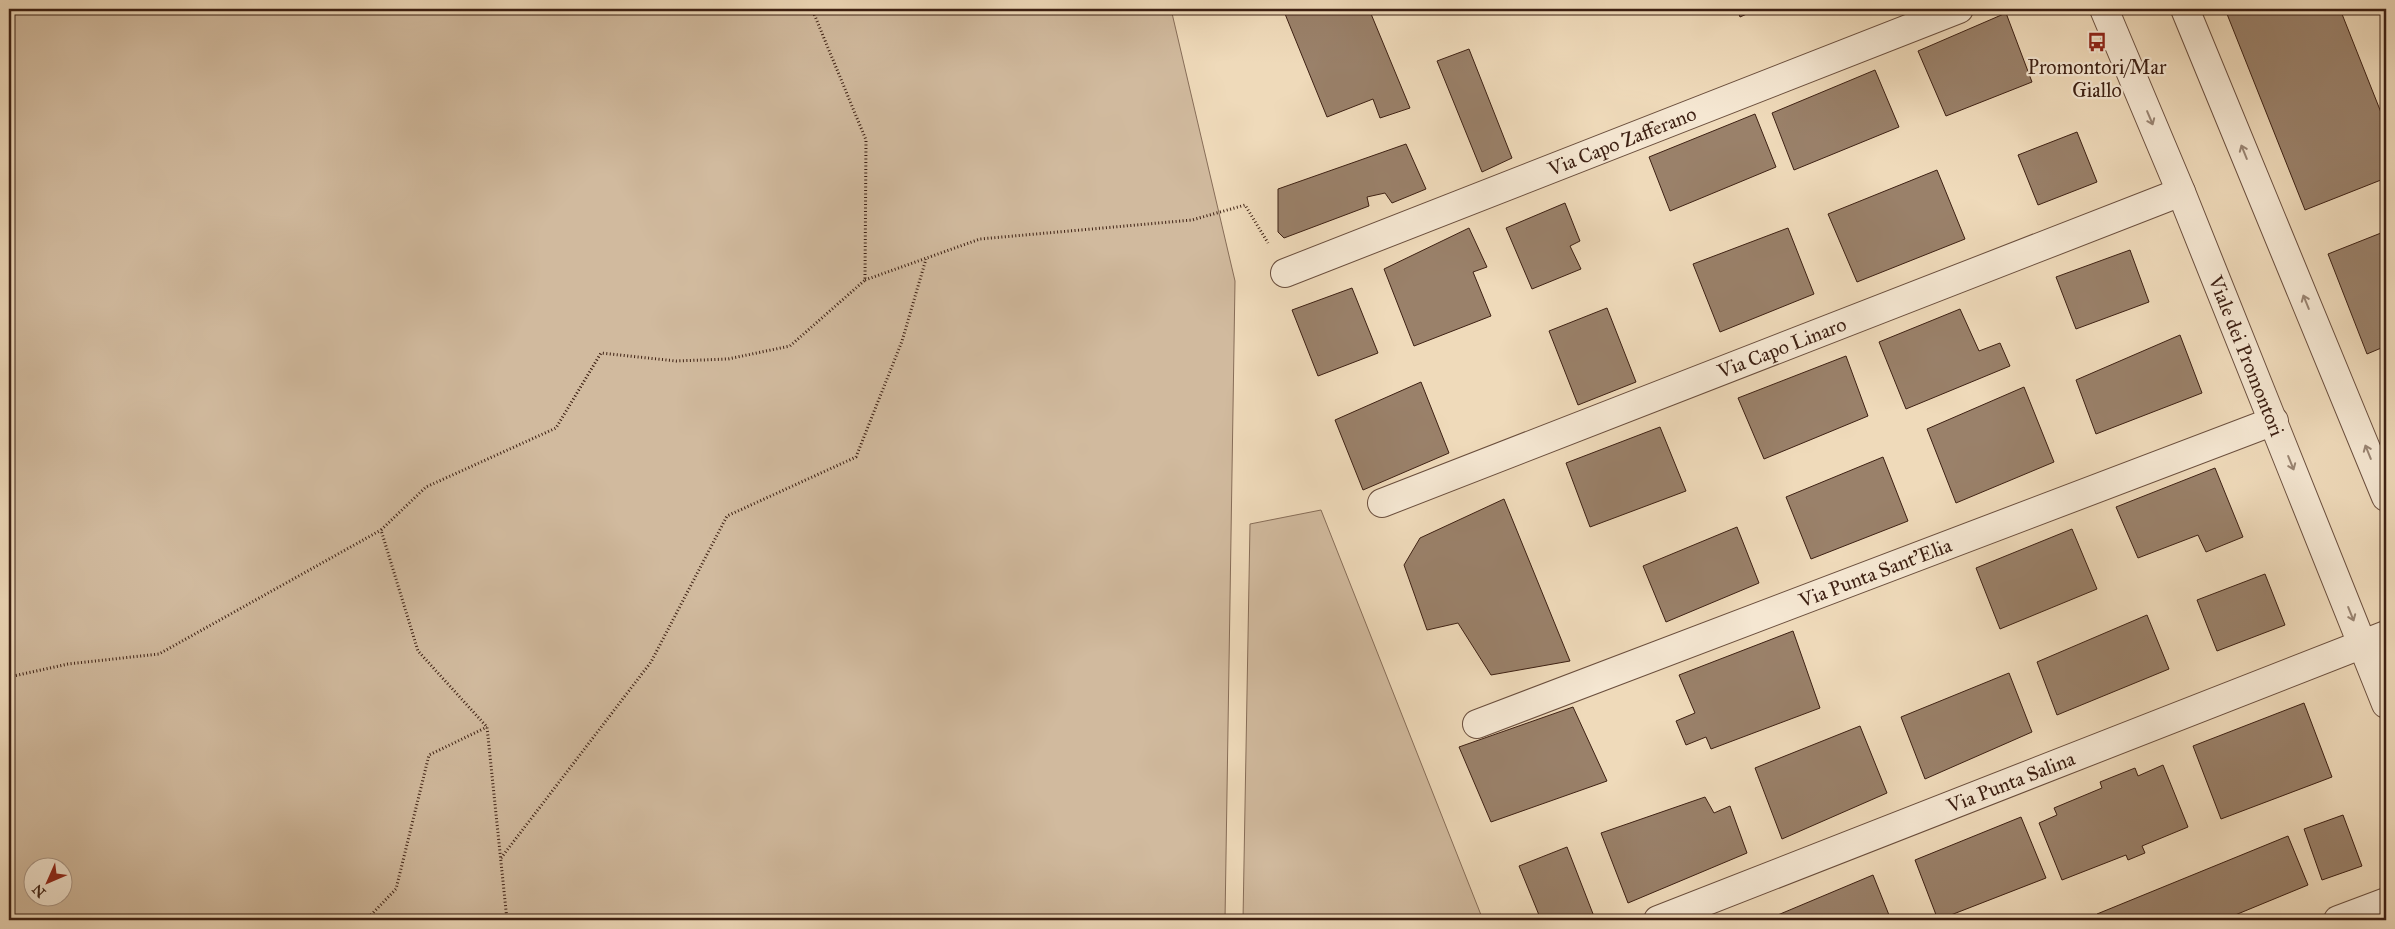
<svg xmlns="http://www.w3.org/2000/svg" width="2395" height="929" font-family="'IM FELL Great Primer',serif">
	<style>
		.green { fill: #d1ba9e; stroke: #876d58; fill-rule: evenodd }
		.building { fill: #9a816a; stroke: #3d2013 }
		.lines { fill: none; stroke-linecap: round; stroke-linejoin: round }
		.street-casing { stroke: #6a4e3d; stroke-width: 30 }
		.path { stroke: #3d2013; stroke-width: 3; stroke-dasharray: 1 2.5; stroke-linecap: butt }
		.street { stroke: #f5e7d2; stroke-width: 28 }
		.oneway { stroke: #998472 }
		.labels { text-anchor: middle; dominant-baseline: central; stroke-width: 4.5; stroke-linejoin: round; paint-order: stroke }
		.poi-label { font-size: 20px; fill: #3d2013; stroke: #f5e7d2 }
		.street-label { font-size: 20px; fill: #3d2013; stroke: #f5e7d2 }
	</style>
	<rect width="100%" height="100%" fill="#efdaba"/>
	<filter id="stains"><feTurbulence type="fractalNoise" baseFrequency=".004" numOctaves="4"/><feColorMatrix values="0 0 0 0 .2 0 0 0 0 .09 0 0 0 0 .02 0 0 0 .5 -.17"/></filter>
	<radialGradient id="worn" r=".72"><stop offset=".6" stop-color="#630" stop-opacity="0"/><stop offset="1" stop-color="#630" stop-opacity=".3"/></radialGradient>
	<path class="green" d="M9 9H1171L1235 281 1225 920H9ZM32 866H62V896H32Z
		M1321 510 1483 920H1243L1250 524Z"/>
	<path class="building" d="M1283 9H1369L1410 108 1380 118 1373 99 1327 117Z
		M1737 9H1758L1740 17Z
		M2225 9H2340L2386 125V178L2305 210Z
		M2006 13 2032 82 1946 116 1918 51Z
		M1469 49 1512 158 1482 172 1437 61Z
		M1875 70 1899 127 1794 170 1772 113Z
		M1755 114 1776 167 1670 211 1649 157Z
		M2077 132 2097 182 2038 205 2018 155Z
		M1406 144 1426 189 1392 203 1385 193 1367 197 1369 206 1284 238 1278 232V189Z
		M1937 170 1965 239 1857 282 1828 214Z
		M1565 203 1580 241 1570 246 1581 269 1532 289 1506 228Z
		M1469 228 1487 267 1473 272 1491 316 1414 346 1384 269Z
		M1788 228 1814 294 1720 332 1693 264Z
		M2386 231V346L2367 354 2328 254Z
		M2130 250 2149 302 2076 329 2056 277Z
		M1352 288 1378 353 1318 376 1292 310Z
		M1607 308 1636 382 1578 405 1549 331Z
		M1960 309 1979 351 2000 343 2010 366 1906 409 1879 342Z
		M2180 335 2202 393 2096 434 2076 380Z
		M1846 356 1868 416 1764 459 1738 398Z
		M1421 382 1449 453 1363 490 1335 420Z
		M2024 387 2054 462 1956 503 1927 429Z
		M1660 427 1686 491 1590 527 1566 463Z
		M1883 457 1908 521 1811 559 1786 497Z
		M2215 468 2243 537 2206 552 2198 535 2138 558 2116 507Z
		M1504 499 1570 661 1491 675 1458 623 1427 630 1404 565 1420 538Z
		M1737 527 1759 583 1666 622 1643 566Z
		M2072 529 2097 589 2000 629 1976 568Z
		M2265 574 2285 625 2217 651 2197 600Z
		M2147 615 2169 669 2057 715 2037 662Z
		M1793 631 1820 708 1711 749 1706 737 1686 745 1676 721 1695 713 1679 675Z
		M2009 673 2032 732 1925 779 1901 717Z
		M2304 703 2332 777 2221 819 2193 746Z
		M1573 707 1607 781 1491 822 1459 747Z
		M1860 726 1887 793 1782 839 1755 768Z
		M2163 765 2188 827 2142 846 2145 853 2128 860 2126 855 2062 880 2039 823 2057 815 2054 808 2102 788 2100 782 2135 768 2138 776Z
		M1705 797 1714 813 1730 806 1747 853 1628 903 1601 833Z
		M2343 815 2362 866 2322 880 2304 829Z
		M2021 817 2046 878 1938 920 1915 860Z
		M2288 836 2308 885 2223 920H2100L2097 914Z
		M1567 847 1595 919 1541 920 1519 866Z
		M1873 875 1891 920H1774L1773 917Z"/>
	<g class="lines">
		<defs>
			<g id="street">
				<path id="s1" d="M2104 9 2181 192 2386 704"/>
				<path d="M2185 9 2386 497"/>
				<path id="s2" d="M1285 273 1959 9"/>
				<path id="s3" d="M1382 503 2181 192"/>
				<path id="s4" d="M1477 724 2274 421"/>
				<path id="s5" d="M1658 920 2386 635"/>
				<path d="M2338 920 2386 902"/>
			</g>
		</defs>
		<use href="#street" class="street-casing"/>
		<path class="path" d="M865 280 980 239 1192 220 1245 205 1268 243
			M9 677 68 664 159 654 381 530
			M501 858 651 662 727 516 856 457 902 341 926 259
			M366 920 396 889 429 755 487 727
			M507 920 487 727 418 651 381 530 426 487 556 428 601 353 676 361 728 359 790 346 865 280 866 140 812 9"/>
		<use href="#street" class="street"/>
	</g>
	<defs><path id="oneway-shaft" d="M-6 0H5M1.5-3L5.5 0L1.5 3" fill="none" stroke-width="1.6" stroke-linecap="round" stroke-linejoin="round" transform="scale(1.25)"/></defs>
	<g class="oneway">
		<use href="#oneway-shaft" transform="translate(2150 118) rotate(67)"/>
		<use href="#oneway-shaft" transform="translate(2244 152) rotate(-112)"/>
		<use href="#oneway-shaft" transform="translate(2306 302) rotate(-112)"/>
		<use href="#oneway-shaft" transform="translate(2368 452) rotate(-112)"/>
		<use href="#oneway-shaft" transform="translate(2291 463) rotate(68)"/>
		<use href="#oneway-shaft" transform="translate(2351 614) rotate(68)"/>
	</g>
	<defs>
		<symbol id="bus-bare" viewBox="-9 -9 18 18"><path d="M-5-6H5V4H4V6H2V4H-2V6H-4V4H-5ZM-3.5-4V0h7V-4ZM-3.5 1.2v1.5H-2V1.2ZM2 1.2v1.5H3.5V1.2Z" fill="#8f2418" stroke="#f5e7d2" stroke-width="2.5" paint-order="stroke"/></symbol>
	</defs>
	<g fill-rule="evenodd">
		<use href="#bus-bare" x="2083" y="28" width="28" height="28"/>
	</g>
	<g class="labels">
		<g class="poi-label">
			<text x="2097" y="67">Promontori/Mar<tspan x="2097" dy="23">Giallo</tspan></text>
		</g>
		<g class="street-label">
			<text stroke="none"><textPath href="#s2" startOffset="362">Via Capo Zafferano</textPath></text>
			<text stroke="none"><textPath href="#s3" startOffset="429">Via Capo Linaro</textPath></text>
			<text stroke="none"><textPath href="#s1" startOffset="375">Viale dei Promontori</textPath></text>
			<text stroke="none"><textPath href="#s4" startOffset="426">Via Punta Sant'Elia</textPath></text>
			<text stroke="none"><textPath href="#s5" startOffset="379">Via Punta Salina</textPath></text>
		</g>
	</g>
	<rect width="2395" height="929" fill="none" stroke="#efdaba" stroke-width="30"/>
	<rect x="10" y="10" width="2375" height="909" fill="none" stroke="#3d2013" stroke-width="2.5"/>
	<rect x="15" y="15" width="2365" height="899" fill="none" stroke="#3d2013"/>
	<g transform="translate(48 882) rotate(225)"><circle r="24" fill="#f5e7d2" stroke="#ab9786"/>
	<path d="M0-4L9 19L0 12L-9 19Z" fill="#8f2418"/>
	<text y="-8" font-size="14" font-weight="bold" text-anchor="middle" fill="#3d2013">N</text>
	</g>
	<rect width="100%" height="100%" filter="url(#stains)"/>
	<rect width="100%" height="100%" fill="url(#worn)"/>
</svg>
